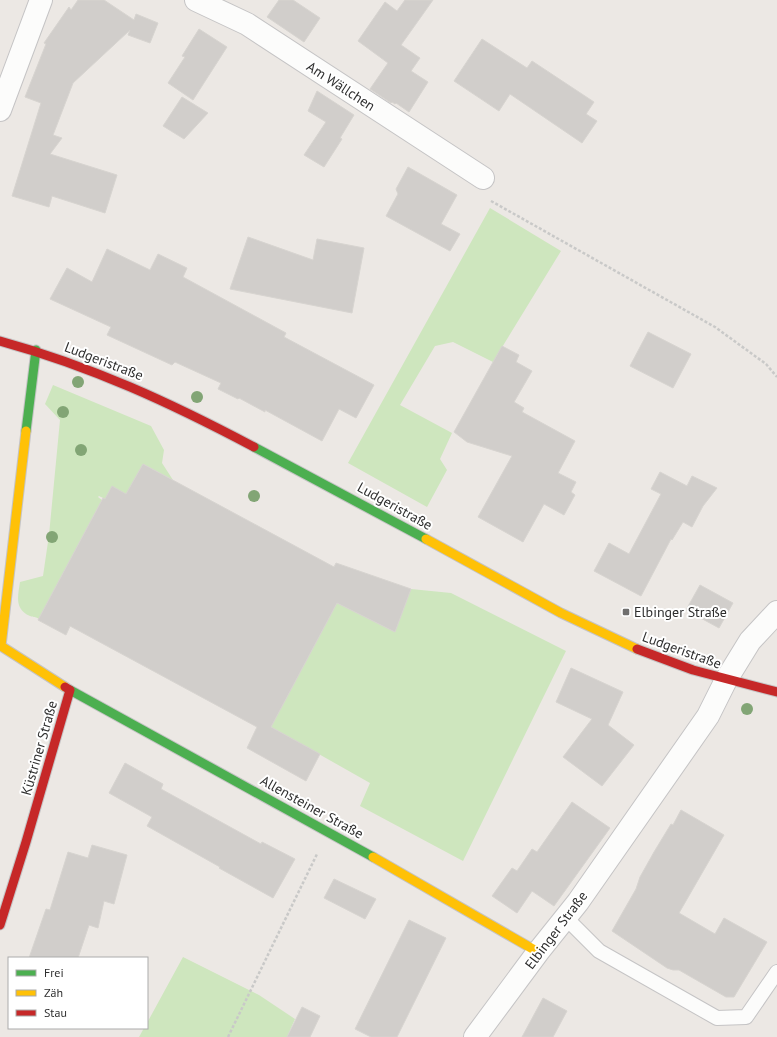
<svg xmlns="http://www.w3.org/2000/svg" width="777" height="1037" font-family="'PT Sans',sans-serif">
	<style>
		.green { fill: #cee6be }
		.building { fill: #d1cecb; stroke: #d7d4d0 }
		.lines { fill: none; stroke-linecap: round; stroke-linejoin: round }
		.lane-casing { stroke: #c5c4c5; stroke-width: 16 }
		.street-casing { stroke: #c5c4c5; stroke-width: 24 }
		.fast-casing { stroke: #c5c4c5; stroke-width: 11 }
		.slow-casing { stroke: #c5c4c5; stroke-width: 11 }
		.jam-casing { stroke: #c5c4c5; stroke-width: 11 }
		.path { stroke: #c9c9c8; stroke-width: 2.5; stroke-dasharray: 3 2; stroke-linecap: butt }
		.lane { stroke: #fcfcfb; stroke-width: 14 }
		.street { stroke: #fcfcfb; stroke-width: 22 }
		.fast { stroke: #4caf50; stroke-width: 9 }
		.slow { stroke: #ffc107; stroke-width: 9 }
		.jam { stroke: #c62828; stroke-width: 9 }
		.tree { fill: #82a575 }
		.poi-dot { fill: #706f6e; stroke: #fff; stroke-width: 1.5 }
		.labels { text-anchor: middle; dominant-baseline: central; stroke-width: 4; stroke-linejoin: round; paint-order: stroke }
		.street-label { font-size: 14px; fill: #2e2e2e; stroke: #fff }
		.poi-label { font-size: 14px; fill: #2e2e2e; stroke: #fff; text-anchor: start }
	</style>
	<rect width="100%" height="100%" fill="#ece8e4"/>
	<path class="green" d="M490 208 561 251 493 362 453 342 435 346 400 405 452 433 440 459 447 470 427 507 348 463Z
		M53 385 151 426 164 450 162 463 173 480 143 464 128 491V495L105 499 99 496 98 497 102 500 39 619C34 616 35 618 30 616 14 609 18 596 20 582L43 576 49 535 60 420 45 404Z
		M411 589 451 593 566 651 463 861 360 806 370 783 271 727 337 603 395 632Z
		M183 957 259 995 295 1019 287 1037H139L144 1028H147V1023Z"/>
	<path class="building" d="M78 0H104L134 20 136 14 158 23 150 43 128 35 130 30 73 83 53 135 62 138 50 154 117 175 105 213 52 196 49 207 12 196 41 103 25 97 46 44 44 43 69 7 71 10Z
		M279 0H293L320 18 304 42 267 17Z
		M405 0H433L401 45 420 58 411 71 428 82 409 112 396 103 395 104 392 102 391 103 370 89 388 63 358 41 385 2 397 11Z
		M199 29 227 47 193 100 168 83 185 57 182 56Z
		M482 39 527 68 532 61 594 102 586 114 597 121 582 143 510 94 499 111 454 81Z
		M317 91 354 115 340 138 342 139 324 167 304 155 326 122 308 111Z
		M182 97 208 113 184 139 163 126Z
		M408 167 457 195 441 224 460 234 450 251 386 216 398 194 396 189Z
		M248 237 313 260 317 239 364 248 352 313 230 289Z
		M107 249 150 270 158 254 187 268 183 277 286 333 284 337 374 385 356 418 339 409 322 441 265 410V412L239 398 238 399 218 389 221 383 175 362 172 365 107 335 111 327 50 299 67 268 92 282Z
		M648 332 691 354 673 388 630 366Z
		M502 346 519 355 516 362 532 371 514 402 524 408 522 412 575 441 558 473 576 482 571 492 575 495 564 515 544 504 523 542 478 517 512 456 467 442 454 432Z
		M143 464 334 567 336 563 411 589 395 632 337 603 271 727 320 754 306 781 247 748 257 727 70 626 66 635 38 620 103 498 105 499 112 486 126 494Z
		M660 472 687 486 692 476 717 488 703 506 692 527 683 522 672 540 671 539 641 596 594 571 609 543 629 554 661 494 651 489Z
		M700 585 733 603 719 628 686 610Z
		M571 668 623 692 608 725 634 745 602 786 563 757 592 719 556 702Z
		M125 763 163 784 161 789 261 844 262 842 295 859 273 898 219 868 220 867 147 826 152 817 109 793Z
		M572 802 610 828 554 906 532 891 517 913 492 896 512 868 517 871 532 849 537 852Z
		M681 810 724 835 679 913 715 934 724 918 767 942 734 997H726L679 970H673L667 968 612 931 636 889 640 877 654 852 671 824 673 825Z
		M92 845 127 855 114 904 104 901 98 928 89 925 78 958H29L46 909 50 910 68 852 88 858Z
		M334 879 376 899 365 919 324 898Z
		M409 920 446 938 397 1037H371L355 1029Z
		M543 998 567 1011 553 1037H522Z
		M302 1007 320 1016 310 1037H287Z"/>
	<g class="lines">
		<defs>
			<path id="lane" d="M566 918 599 951 717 1018 746 1017 777 972"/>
			<path id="street" d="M196 0 247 24 483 178
				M0 110 41 0
				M475 1037 538 952 578 902 708 716 726 680 750 641 777 612"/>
			<path id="fast" d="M26 431 36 350
				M254 447 426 539
				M70 690 373 857"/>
			<path id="slow" d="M26 431 1 646 65 687
				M426 539 561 613 637 649
				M373 857 538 952"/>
			<path id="jam" d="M0 341C91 366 171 403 254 447
				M637 649 693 670 777 692
				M0 925 26 842 70 690 65 687"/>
		</defs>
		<use href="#lane" class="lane-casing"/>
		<use href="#street" class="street-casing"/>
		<use href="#fast" class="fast-casing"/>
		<use href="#slow" class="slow-casing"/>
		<use href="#jam" class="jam-casing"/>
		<path class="path" d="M491 201 715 327 766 364 777 377
			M228 1037 317 854"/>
		<use href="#lane" class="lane"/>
		<use href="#street" class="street"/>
		<use href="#fast" class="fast"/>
		<use href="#slow" class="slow"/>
		<use href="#jam" class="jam"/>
	</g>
	<g class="tree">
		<circle cx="78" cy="382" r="6"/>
		<circle cx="197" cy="397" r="6"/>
		<circle cx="63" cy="412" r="6"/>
		<circle cx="81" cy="450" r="6"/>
		<circle cx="254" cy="496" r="6"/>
		<circle cx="52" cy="537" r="6"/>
		<circle cx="747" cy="709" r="6"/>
	</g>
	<rect class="poi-dot" x="622" y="608" width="8" height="8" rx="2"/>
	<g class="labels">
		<g class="street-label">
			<text transform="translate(341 86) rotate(33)">Am Wällchen</text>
			<text transform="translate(104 361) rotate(21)">Ludgeristraße</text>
			<text transform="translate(395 506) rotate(29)">Ludgeristraße</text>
			<text transform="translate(682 650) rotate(20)">Ludgeristraße</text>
			<text transform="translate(39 748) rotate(-74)">Küstriner Straße</text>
			<text transform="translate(312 807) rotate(29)">Allensteiner Straße</text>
			<text transform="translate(556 930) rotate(-53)">Elbinger Straße</text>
		</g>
		<g class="poi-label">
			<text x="634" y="612">Elbinger Straße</text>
		</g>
	</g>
	<rect x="8" y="957" width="140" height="72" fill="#ffffff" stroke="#ababab"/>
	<rect x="16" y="970" width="20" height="6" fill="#4caf50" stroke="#ababab"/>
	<text x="44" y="977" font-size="12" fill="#2e2e2e">Frei</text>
	<rect x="16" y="990" width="20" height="6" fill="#ffc107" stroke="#ababab"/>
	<text x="44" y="997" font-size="12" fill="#2e2e2e">Zäh</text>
	<rect x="16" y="1010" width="20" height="6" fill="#c62828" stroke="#ababab"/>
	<text x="44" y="1017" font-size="12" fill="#2e2e2e">Stau</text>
</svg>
